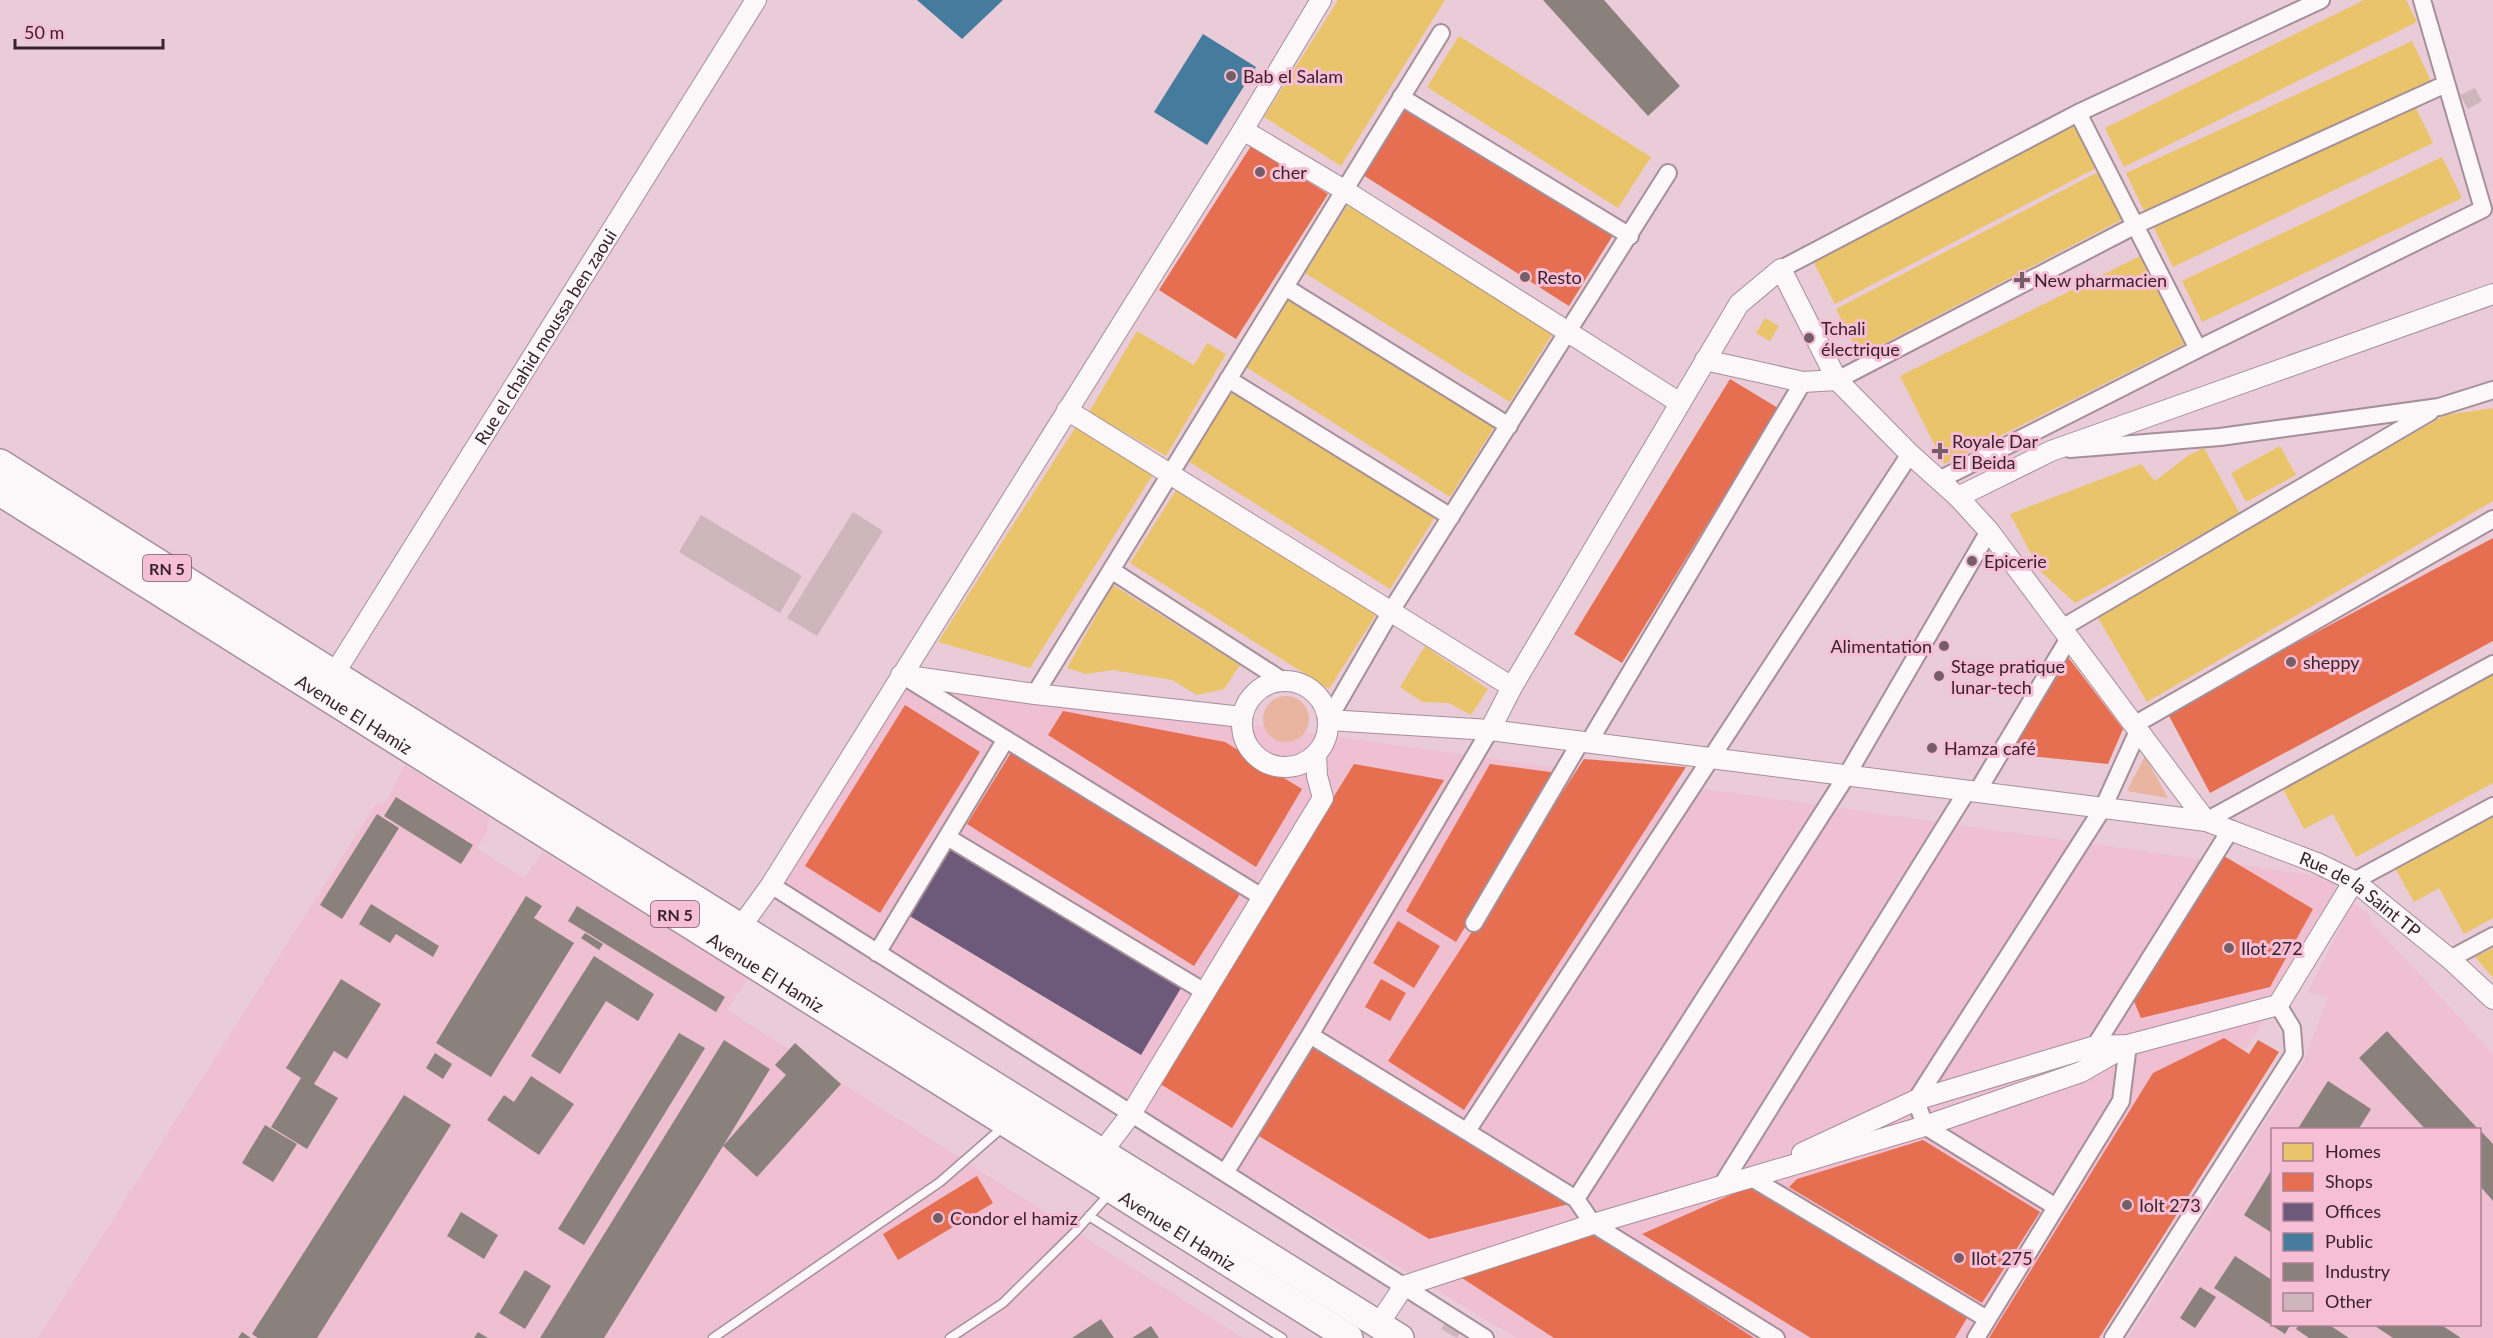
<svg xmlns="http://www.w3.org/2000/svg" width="2493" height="1338" font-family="Lato,sans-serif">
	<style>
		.built { fill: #efbfd2; fill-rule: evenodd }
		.green { fill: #e9b4a0 }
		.homes { fill: #e9c46a }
		.shops { fill: #e76f51 }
		.offices { fill: #6d597a }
		.public { fill: #457b9d }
		.industry { fill: #8a817c }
		.building { fill: #ceb6bc }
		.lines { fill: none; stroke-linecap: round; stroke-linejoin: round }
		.service-casing { stroke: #a58f98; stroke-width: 11 }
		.minor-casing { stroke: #a58f98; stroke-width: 20 }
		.tertiary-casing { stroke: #a58f98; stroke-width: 22 }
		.trunk-casing { stroke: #a58f98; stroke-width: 30 }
		.service { stroke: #fcf7f9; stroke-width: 8 }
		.minor { stroke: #fcf7f9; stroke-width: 16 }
		.tertiary { stroke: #fcf7f9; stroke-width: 20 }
		.trunk { stroke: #fcf7f9; stroke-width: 27 }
		.poi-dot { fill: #765e68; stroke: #f7bfd6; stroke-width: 2 }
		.labels { text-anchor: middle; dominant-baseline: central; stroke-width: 6; stroke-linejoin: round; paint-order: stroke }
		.shield { fill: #f7bfd6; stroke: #71525f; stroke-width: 1.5 }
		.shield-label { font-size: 16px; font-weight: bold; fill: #38232c }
		.poi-label { font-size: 18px; fill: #38232c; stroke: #f7bfd6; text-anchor: start }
		.street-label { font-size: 18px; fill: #38232c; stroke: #f7bfd6 }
	</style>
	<rect width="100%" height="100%" fill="#eaccd8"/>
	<path class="built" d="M901 675 2354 881 2059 1338H1516L771 885Z
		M405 765 489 818 487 831 477 849 524 878 543 852 748 978 727 1010 1243 1338H38L375 805 387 800Z
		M2352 903 2368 913 2371 922 2493 1054V1338H2128L2304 1061 2328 997 2308 992ZM2272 1130H2480V1324H2272Z"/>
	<path class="green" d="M1263 719a23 23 0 1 1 46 0a23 23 0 1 1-46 0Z
		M2145 756 2168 798 2127 791Z"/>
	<path class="homes" d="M1338 0H1445L1341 166 1264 117Z
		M2364 0H2406L2417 22 2124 167 2105 128Z
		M1459 36 1651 157 1618 208 1427 87Z
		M2412 41 2431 81 2145 213 2126 173Z
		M2413 102 2433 143 2173 267 2153 226Z
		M2073 120 2098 167 1835 304 1811 257Z
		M2442 157 2462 198 2202 322 2182 281Z
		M2098 172 2123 219 1860 356 1836 309Z
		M1349 203 1553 333 1510 402 1305 273Z
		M2140 256 2184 344 1944 464 1900 376Z
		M1290 297 1495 426 1450 497 1246 367Z
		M1765 318 1779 326 1770 341 1756 333Z
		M1137 331 1194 365 1207 343 1226 354 1166 456 1089 412Z
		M1233 389 1435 517 1390 589 1188 461Z
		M2493 408V501L2147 702 2097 616 2445 415Z
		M1077 425 1154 473 1030 668 938 642Z
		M2280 446 2296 475 2246 502 2231 473Z
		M2204 448 2240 514 2075 603 2040 571 2010 514 2141 464 2155 481 2189 455Z
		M1180 484 1379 610 1329 689 1130 563Z
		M1113 585 1240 665 1224 689 1197 695 1172 680 1113 670 1086 674 1067 668Z
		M1425 646 1488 689 1471 715 1449 703 1422 702 1400 687Z
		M2493 674V783L2356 857 2333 814 2304 829 2282 787Z
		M2493 814V918L2464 934 2439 888 2414 902 2395 868Z
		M2493 948V978L2475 957Z"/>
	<path class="shops" d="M1407 105 1613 235 1569 306 1363 175Z
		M1251 146 1328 194 1236 339 1159 290Z
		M1730 379 1778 408 1622 663 1574 634Z
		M2493 538V641L2210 793 2167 712Z
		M2068 657 2123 729 2108 764 2009 754Z
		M905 705 980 752 880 913 805 866Z
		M1063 711 1225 742 1302 789 1256 867 1048 735Z
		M1012 751 1240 894 1194 966 967 824Z
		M1584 759 1686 767 1464 1110 1388 1061Z
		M1354 764 1444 780 1232 1128 1157 1082Z
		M1490 764 1558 773 1456 942 1406 911Z
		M2224 856 2313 909 2270 987 2141 1018 2133 999Z
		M1398 921 1440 946 1414 988 1373 963Z
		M1381 979 1406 993 1390 1021 1365 1007Z
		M2224 1038 2249 1054 2258 1040 2279 1052 2099 1338H1989L2153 1073Z
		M1314 1045 1569 1204 1429 1239 1259 1136Z
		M1923 1140 2040 1212 1982 1303 1789 1187 1797 1179Z
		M977 1176 993 1203 898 1260 883 1234Z
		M1753 1185 1967 1318 1955 1338H1811L1642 1234Z
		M1593 1233 1754 1338H1554L1462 1278Z"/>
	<path class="offices" d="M952 843 1184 983 1141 1055 908 915Z"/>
	<path class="public" d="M917 0H1003L962 39Z
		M1203 34 1256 67 1207 145 1154 112Z"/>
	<path class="industry" d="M1543 0H1604L1680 86 1648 116Z
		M396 797 473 845 461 864 384 816Z
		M377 814 399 828 342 919 320 905Z
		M526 896 542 906 534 918 574 943 491 1077 436 1043Z
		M371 904 439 946 433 957 396 934 390 943 359 924Z
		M577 906 725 997 716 1012 568 921Z
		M585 933 603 944 599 950 581 938Z
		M594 956 654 994 638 1021 606 1001 560 1074 531 1056Z
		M341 979 381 1004 347 1059 334 1051 314 1084 338 1098 307 1149 271 1127 301 1078 286 1068Z
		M2387 1031 2479 1130H2426L2359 1058Z
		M679 1033 705 1048 584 1245 558 1229Z
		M724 1040 770 1069 723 1146 604 1338H540Z
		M795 1043 841 1084 757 1177 723 1146 786 1075 775 1065Z
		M435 1053 452 1064 443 1079 426 1068Z
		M531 1076 574 1104 539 1155 487 1120 504 1095 514 1102Z
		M2328 1081 2371 1109 2358 1130H2297Z
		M404 1095 451 1125 317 1338H258L252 1334Z
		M265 1125 297 1144 273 1182 242 1163Z
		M2480 1130 2493 1144V1201L2480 1186Z
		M2272 1169V1233L2244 1215Z
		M461 1212 498 1235 484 1259 447 1236Z
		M2235 1256 2272 1280V1324H2291L2285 1334 2214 1288Z
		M525 1270 551 1286 525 1329 499 1313Z
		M2200 1287 2216 1297 2195 1328 2180 1318Z
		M1101 1319 1114 1338H1072Z
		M2299 1324H2328L2349 1338H2309L2296 1329Z
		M2372 1324H2440L2461 1338H2393Z
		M1151 1326 1159 1338H1132Z
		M242 1332 251 1338H238Z
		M478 1332 488 1338H474Z"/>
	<path class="building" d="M2475 88 2482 101 2468 109 2460 95Z
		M853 512 883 531 817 636 787 618Z
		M701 515 802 576 780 613 679 552Z
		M1449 1317 1464 1327 1457 1338 1441 1329Z"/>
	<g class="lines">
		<defs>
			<path id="service" d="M1089 1216 1282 1338
				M713 1338 940 1182 1003 1127
				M950 1338 1003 1303 1075 1232 1111 1192"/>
			<path id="minor" d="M1401 97 1630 236
				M2078 113 2198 349
				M1781 269 2078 113 2321 0
				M1285 287 1509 426
				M1228 379 1451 517
				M1837 380 2136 225 2446 84
				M2070 449 2220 437 2439 407 2493 390
				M1939 480 2198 349 2483 209 2422 0
				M1111 570 1283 681
				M2062 628 2430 412
				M905 677 1262 897
				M1035 694 1441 33
				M1328 720 1391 611 1668 173
				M2134 725 2493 519
				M1589 742 1803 382
				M1977 792 2069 638
				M2206 821 2493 664
				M947 837 1205 992
				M2354 881 2493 806
				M771 885 1485 1338
				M1474 923 1581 741
				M877 953 1006 739
				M2450 959 2493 936
				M1310 1035 1576 1199 1593 1224 1776 1338
				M2095 1046 2231 829
				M1467 1131 1910 454
				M1225 1173 1310 1035 1490 730
				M1750 1177 1987 1319
				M1722 1185 1967 791
				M1576 1199 1847 775 1989 531
				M2056 1207 1925 1126 1916 1100 2103 808 2138 731
				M1976 1338 2121 1101 2128 1045
				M2113 1338 2294 1054 2292 1028 2278 1005"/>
			<g id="tertiary">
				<path d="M1243 130 1344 190 1680 403"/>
				<path d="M1705 360 1803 382 1837 380"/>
				<path d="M1067 410 1512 687"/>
				<path d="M1958 497 2051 451 2493 294"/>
				<path id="s1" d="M334 674 756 0"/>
				<path d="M901 675 1035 694 1242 717"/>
				<circle cx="1285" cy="724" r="43"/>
				<path id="s2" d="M1328 720 1490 730 2206 821 2317 863 2354 881 2450 959 2493 999"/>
				<path d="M1490 730 1512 687 1739 304 1781 269 1837 380 1910 454 1958 497 1989 531 2206 821"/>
				<path d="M740 928 771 885 1243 130 1321 0"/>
				<path d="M1102 1152 1131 1114 1323 798 1317 776 1316 754"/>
				<path d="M1802 1153 1916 1100 2095 1046 2128 1045 2278 1005 2354 881"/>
				<path d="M1378 1325 1404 1286 1593 1224 1925 1126 2081 1072 2128 1045"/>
			</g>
			<g id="trunk">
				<path d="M0 463 334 674 1400 1338"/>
				<path id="s3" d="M0 492 1349 1338"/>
			</g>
		</defs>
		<use href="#service" class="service-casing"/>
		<use href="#minor" class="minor-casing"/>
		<use href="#tertiary" class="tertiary-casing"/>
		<use href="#trunk" class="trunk-casing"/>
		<use href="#service" class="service"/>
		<use href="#minor" class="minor"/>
		<use href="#tertiary" class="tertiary"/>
		<use href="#trunk" class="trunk"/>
	</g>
	<g class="poi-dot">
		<circle cx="1231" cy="76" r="6"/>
		<circle cx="1260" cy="172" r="6"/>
		<circle cx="1525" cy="277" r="6"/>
		<path d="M2019 271h6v6h6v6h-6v6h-6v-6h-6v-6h6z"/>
		<circle cx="1809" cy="338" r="6"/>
		<path d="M1937 442h6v6h6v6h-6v6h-6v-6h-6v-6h6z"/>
		<circle cx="1972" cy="561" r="6"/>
		<circle cx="1944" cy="646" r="6"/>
		<circle cx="2291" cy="662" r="6"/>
		<circle cx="1939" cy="676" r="6"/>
		<circle cx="1932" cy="748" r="6"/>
		<circle cx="2229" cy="948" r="6"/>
		<circle cx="2127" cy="1205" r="6"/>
		<circle cx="938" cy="1218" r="6"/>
		<circle cx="1959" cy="1258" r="6"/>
	</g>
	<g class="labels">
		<g class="shield">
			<rect x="143" y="555" width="48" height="26" rx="4.5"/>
			<rect x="651" y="901" width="48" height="26" rx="4.5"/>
		</g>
		<g class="shield-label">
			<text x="167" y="568">RN 5</text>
			<text x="675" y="914">RN 5</text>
		</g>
		<g class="poi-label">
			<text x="1243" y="76">Bab el Salam</text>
			<text x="1272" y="172">cher</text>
			<text x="1537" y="277">Resto</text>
			<text x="2034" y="280">New pharmacien</text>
			<text x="1821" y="328">Tchali<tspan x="1821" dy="21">électrique</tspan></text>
			<text x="1952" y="441">Royale Dar<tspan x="1952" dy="21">El Beida</tspan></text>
			<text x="1984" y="561">Epicerie</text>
			<text x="1932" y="646" text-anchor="end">Alimentation</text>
			<text x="2303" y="662">sheppy</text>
			<text x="1951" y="666">Stage pratique<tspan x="1951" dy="21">lunar-tech</tspan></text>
			<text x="1944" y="748">Hamza café</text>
			<text x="2241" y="948">Ilot 272</text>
			<text x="2139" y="1205">Iolt 273</text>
			<text x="950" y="1218">Condor el hamiz</text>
			<text x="1971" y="1258">Ilot 275</text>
		</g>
		<g class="street-label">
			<text stroke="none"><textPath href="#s1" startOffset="398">Rue el chahid moussa ben zaoui</textPath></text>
			<text stroke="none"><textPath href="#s3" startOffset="418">Avenue El Hamiz</textPath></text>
			<text stroke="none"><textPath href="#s2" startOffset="1056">Rue de la Saint TP</textPath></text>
			<text stroke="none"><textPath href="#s3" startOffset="904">Avenue El Hamiz</textPath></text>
			<text stroke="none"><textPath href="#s3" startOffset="1390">Avenue El Hamiz</textPath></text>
		</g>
	</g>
	<rect x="2271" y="1128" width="210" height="198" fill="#f7bfd6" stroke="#ab8192" stroke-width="1.5"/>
	<rect x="2283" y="1143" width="30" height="18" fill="#e9c46a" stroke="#ab8192" stroke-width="1.5"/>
	<text x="2325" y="1158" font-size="18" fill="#38232c">Homes</text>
	<rect x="2283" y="1173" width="30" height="18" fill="#e76f51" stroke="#ab8192" stroke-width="1.5"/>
	<text x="2325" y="1188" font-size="18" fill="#38232c">Shops</text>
	<rect x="2283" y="1203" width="30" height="18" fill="#6d597a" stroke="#ab8192" stroke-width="1.5"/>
	<text x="2325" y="1218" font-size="18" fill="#38232c">Offices</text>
	<rect x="2283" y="1233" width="30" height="18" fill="#457b9d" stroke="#ab8192" stroke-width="1.5"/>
	<text x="2325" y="1248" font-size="18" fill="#38232c">Public</text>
	<rect x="2283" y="1263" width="30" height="18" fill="#8a817c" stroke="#ab8192" stroke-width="1.5"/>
	<text x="2325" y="1278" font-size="18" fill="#38232c">Industry</text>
	<rect x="2283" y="1293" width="30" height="18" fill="#ceb6bc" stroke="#ab8192" stroke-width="1.5"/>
	<text x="2325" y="1308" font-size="18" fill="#38232c">Other</text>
	<path d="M15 39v9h148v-9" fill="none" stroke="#38232c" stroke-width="3"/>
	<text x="24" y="39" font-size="18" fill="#38232c" stroke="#f7bfd6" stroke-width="4.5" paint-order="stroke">50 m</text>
</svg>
